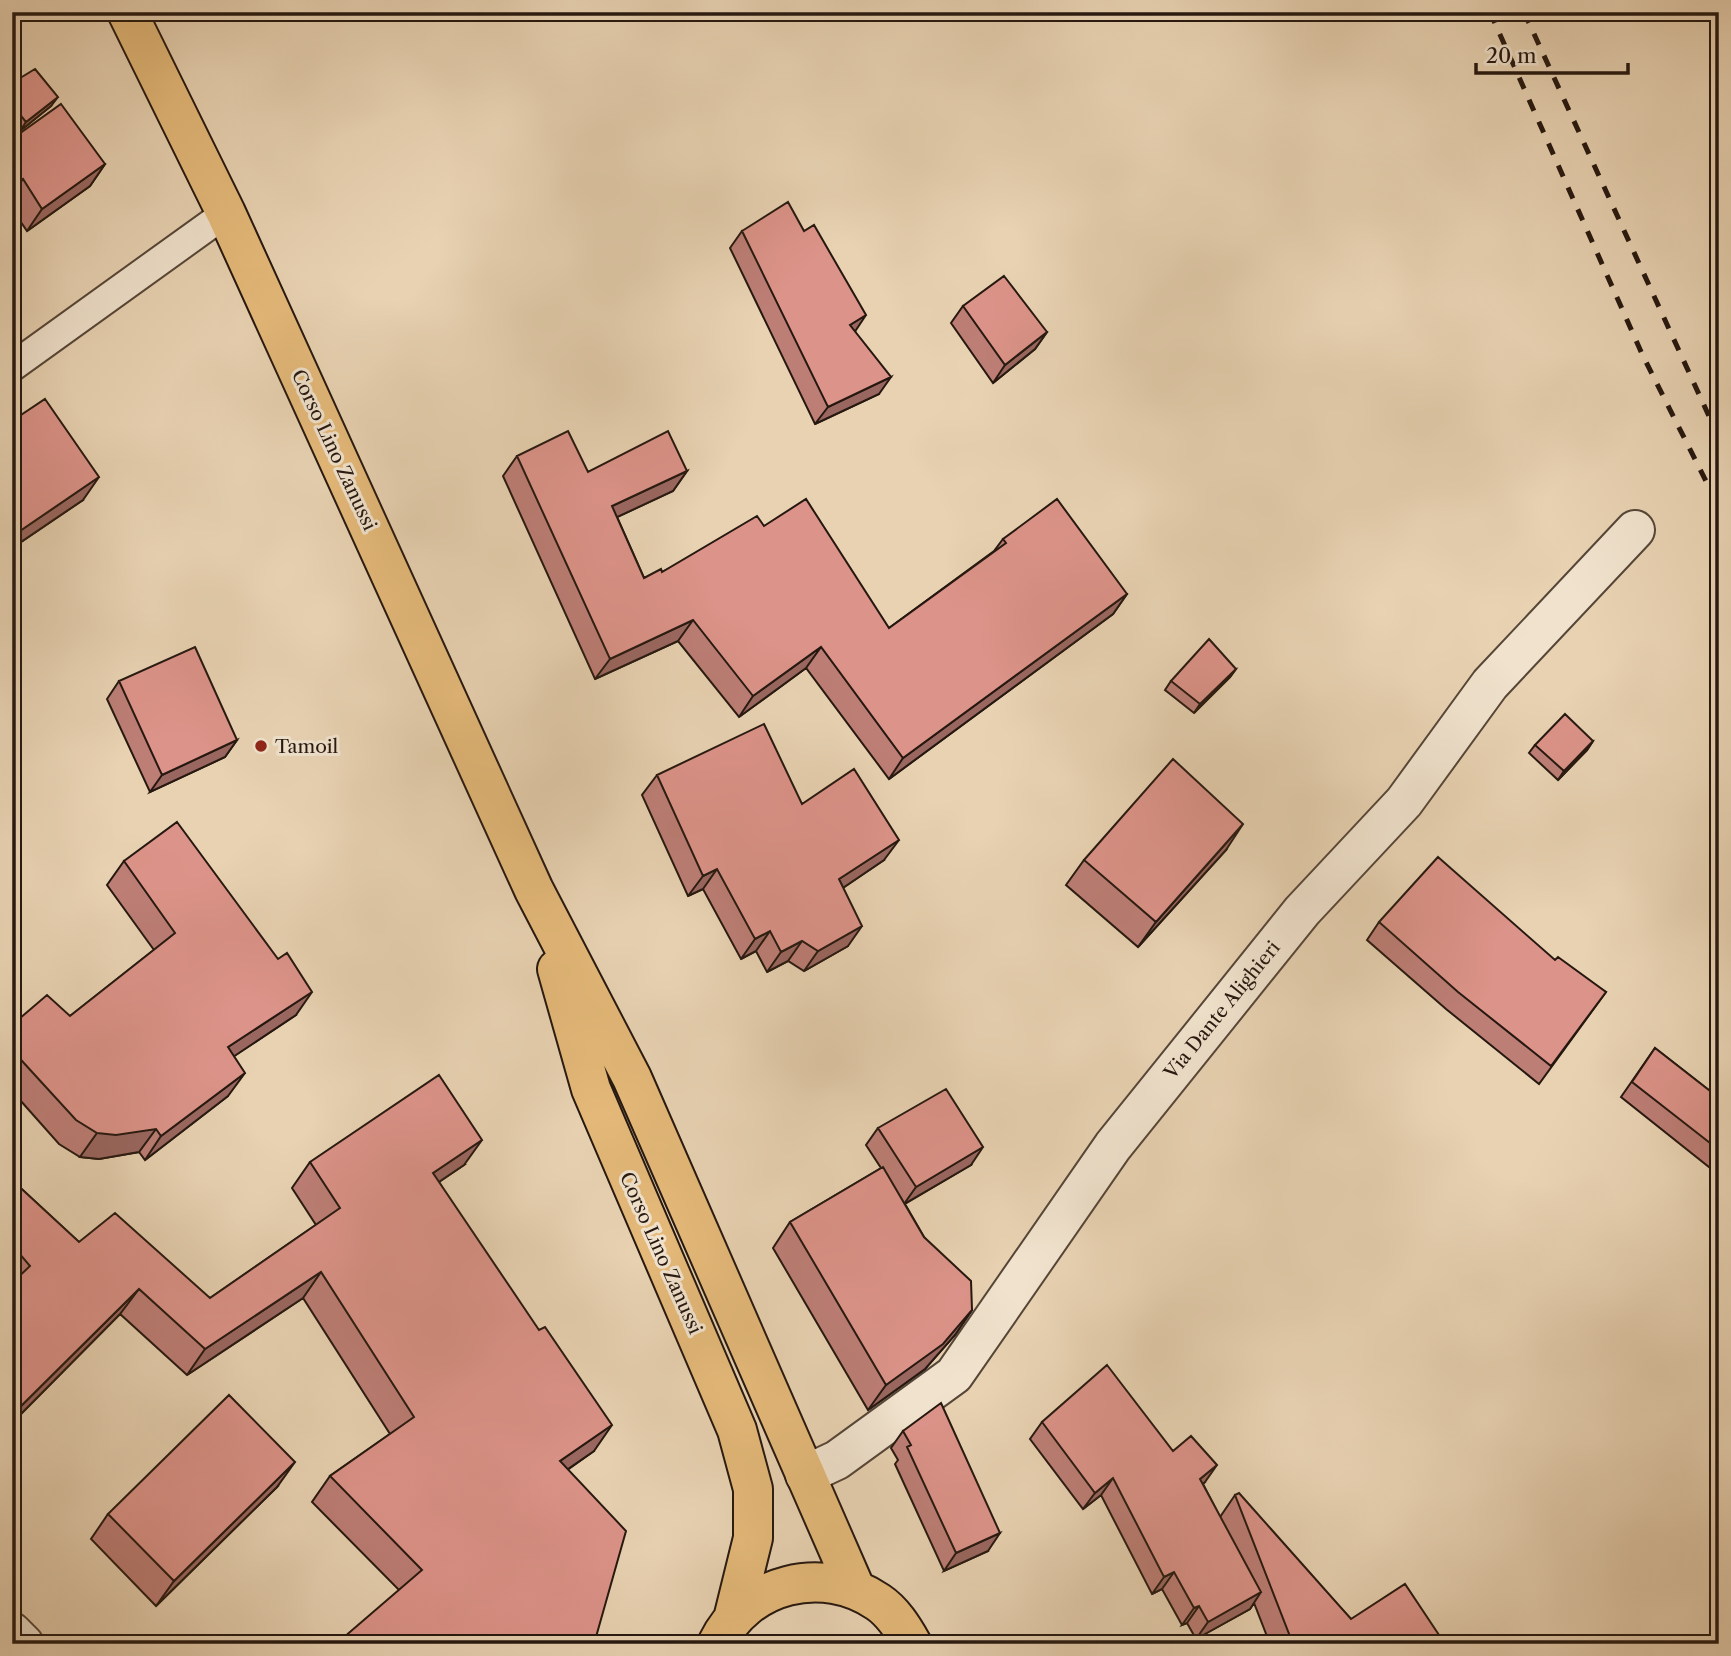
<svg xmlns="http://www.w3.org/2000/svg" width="1731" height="1656" font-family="'Libre Caslon Text',serif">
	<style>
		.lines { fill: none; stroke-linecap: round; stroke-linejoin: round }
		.service-casing { stroke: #564638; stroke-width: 32 }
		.minor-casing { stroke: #564638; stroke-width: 42 }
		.primary-casing { stroke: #261810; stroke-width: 42 }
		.service { stroke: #f0e2cd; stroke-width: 28 }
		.minor { stroke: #f0e2cd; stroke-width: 38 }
		.primary { stroke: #e4b979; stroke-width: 38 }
		.rail { stroke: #261810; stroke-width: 5; stroke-dasharray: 12 12; stroke-linecap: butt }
		.wall { fill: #bd7e76; stroke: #261810; stroke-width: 2 }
		.shaded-wall { fill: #9a6760; stroke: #261810; stroke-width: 2 }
		.building { fill: #dc9389; stroke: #261810; stroke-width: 2 }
		.poi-dot { fill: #8f2418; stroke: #f0e2cd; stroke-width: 2.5 }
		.labels { text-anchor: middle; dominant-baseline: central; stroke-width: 6; stroke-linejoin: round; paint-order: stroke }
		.street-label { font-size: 19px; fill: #261810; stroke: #f0e2cd }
		.poi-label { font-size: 19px; fill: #261810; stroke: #f0e2cd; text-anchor: start }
	</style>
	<rect width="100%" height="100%" fill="#e8d2b2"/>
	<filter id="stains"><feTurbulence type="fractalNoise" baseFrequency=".00286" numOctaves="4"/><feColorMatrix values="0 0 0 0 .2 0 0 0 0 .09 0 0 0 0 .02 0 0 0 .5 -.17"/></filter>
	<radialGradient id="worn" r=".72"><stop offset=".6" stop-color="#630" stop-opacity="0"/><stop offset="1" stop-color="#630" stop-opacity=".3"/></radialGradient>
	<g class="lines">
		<defs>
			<path id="service" d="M12 367 226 213"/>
			<path id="minor" d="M805 1475 837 1460 954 1375 1113 1146 1302 911 1404 802 1490 684 1635 530
				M12 1632 24 1644"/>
			<path id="primary" d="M127 12 226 213 534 890 632 1078 855 1588
				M557 969 591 1089 737 1430 753 1489V1538L733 1619
				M717 1644C746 1583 823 1564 878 1602 893 1612 903 1628 912 1644"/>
		</defs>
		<use href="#service" class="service-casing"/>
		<use href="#minor" class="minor-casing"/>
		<use href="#primary" class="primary-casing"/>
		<use href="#service" class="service"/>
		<use href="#minor" class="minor"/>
		<use href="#primary" class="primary"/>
		<path class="rail" d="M1490 12 1643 356 1719 507
			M1524 12 1719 438"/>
	</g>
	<path class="wall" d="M12 83 51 106 20 131 12 122Z
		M12 139 105 164 90 186 27 231 12 209Z
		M742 231 855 331 879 394 815 424 730 248Z
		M963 306 1047 332 1035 349 993 383 951 323Z
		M12 421 83 500 12 548Z
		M517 456 588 472 687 471 673 491 617 517 644 578 662 572 764 526 889 628 994 551 1003 539 1127 594 1113 614 889 779 806 668 739 717 678 641 595 679 503 476Z
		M1236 669 1230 677 1194 713 1165 690 1171 681Z
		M119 681 237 740 225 757 150 792 107 699Z
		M1593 741 1587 750 1558 780 1529 753 1535 745Z
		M657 775 802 804 884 860 843 888 848 946 804 971 788 961 767 972 756 951 741 959 703 889 688 896 642 795Z
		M1226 850 1138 947 1066 885 1084 860Z
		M124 861 296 1015 234 1056 228 1096 145 1160 139 1152 99 1159 80 1157 59 1144 12 1091V1025L70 1016 154 950 107 885Z
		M1379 922 1555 960 1606 992 1539 1084 1446 1009 1367 940Z
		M1655 1048 1719 1098V1164L1714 1171 1621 1097Z
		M878 1128 971 1165 905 1204 924 1237 972 1310 955 1335 925 1369 868 1410 773 1248 790 1222 881 1168 866 1145Z
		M310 1162 464 1165 439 1182 594 1451 399 1590 312 1502 330 1476 390 1434 303 1298 187 1375 120 1314 12 1423V1180L79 1242 210 1298 316 1225 292 1188Z
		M1042 1422 1173 1451 1205 1482 1203 1484 1220 1517 1235 1495 1351 1619 1445 1644H1270L1254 1603 1250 1609 1196 1639 1187 1623 1182 1625 1162 1589 1152 1594 1101 1495 1083 1509 1030 1439Z
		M903 1431 988 1551 944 1571 895 1464 898 1460 891 1448Z
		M277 1487 156 1606 91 1539 108 1514Z"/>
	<path class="shaded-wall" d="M58 97 51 106 20 131 26 122Z
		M105 164 90 186 27 231 42 209Z
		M23 179 12 194V186Z
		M866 315 854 333 850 325Z
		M1047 332 1035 349 993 383 1005 365Z
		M891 377 879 394 815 424 828 407Z
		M687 471 673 491 598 526 612 506Z
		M99 477 83 500 12 548V540L17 533Z
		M1127 594 1113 614 889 779 903 758Z
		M693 620 678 641 595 679 610 659Z
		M821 647 806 668 739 717 753 696Z
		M1236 669 1230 677 1194 713 1200 704Z
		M237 740 225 757 150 792 162 775Z
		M1593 741 1587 750 1558 780 1564 771Z
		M1243 824 1226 850 1138 947 1156 922Z
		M899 840 884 860 825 900 839 879Z
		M717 869 703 889 688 896 703 876Z
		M862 926 848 946 804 971 818 951Z
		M770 931 756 951 741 959 755 939Z
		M802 941 788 961 767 972 781 952Z
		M312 992 296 1015 212 1071 228 1047Z
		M245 1073 228 1096 145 1160 161 1136Z
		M156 1129 139 1152 99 1159 80 1157 97 1133Z
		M482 1140 464 1165 415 1198 433 1173Z
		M983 1147 971 1165 904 1204 916 1187Z
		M321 1272 303 1298 187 1375 205 1349Z
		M139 1289 120 1314 12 1423V1415Z
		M972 1310 955 1335 925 1369 868 1410 886 1385Z
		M612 1425 594 1451 542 1487 560 1461Z
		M295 1462 277 1487 156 1606 174 1581Z
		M1217 1465 1205 1482 1188 1495 1200 1479Z
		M1113 1478 1101 1495 1083 1509 1095 1493Z
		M1000 1533 988 1551 944 1571 956 1553Z
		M1174 1572 1162 1589 1152 1594 1164 1577Z
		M1261 1592 1250 1609 1196 1639 1208 1622Z
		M1199 1606 1187 1623 1182 1625 1194 1608Z"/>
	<path class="building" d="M35 69 58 97 26 122 12 105V83Z
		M61 104 105 164 42 209 23 179 12 186V139Z
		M788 202 804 231 814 225 866 315 850 325 891 377 828 407 742 231Z
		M1004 276 1047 332 1005 365 963 306Z
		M45 399 99 477 17 533 14 529 12 530V421Z
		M568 431 588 472 668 431 687 471 612 506 644 578 661 569 662 572 757 516 764 526 806 499 889 628 1006 543 1003 539 1057 499 1127 594 903 758 821 647 753 696 693 620 610 659 517 456Z
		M1209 639 1236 669 1200 704 1171 681Z
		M195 647 237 740 162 775 119 681Z
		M1565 714 1593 741 1564 771 1535 745Z
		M764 724 802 804 854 769 899 840 839 879 862 926 818 951 802 941 781 952 770 931 755 939 717 869 703 876 657 775Z
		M1173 759 1243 824 1156 922 1084 860Z
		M177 822 278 959 287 953 312 992 228 1047 245 1073 161 1136 156 1129 116 1135 97 1133 76 1120 12 1050V1025L47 995 70 1016 175 933 124 861Z
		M1438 857 1555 960 1558 957 1606 992 1551 1066 1458 992 1379 922Z
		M1655 1048 1719 1098V1150L1632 1082Z
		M439 1075 482 1140 433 1173 539 1330 545 1327 612 1425 560 1461 626 1531 594 1644H336L422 1570 330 1476 414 1417 321 1272 205 1349 139 1289 12 1415V1283L30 1266 12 1245V1180L79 1242 115 1213 210 1298 340 1208 310 1162Z
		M946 1089 983 1147 916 1187 878 1128Z
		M883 1167 924 1237 971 1281 972 1310 943 1344 886 1385 790 1222Z
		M1107 1365 1173 1451 1191 1436 1217 1465 1200 1479 1261 1592 1208 1622 1199 1606 1194 1608 1174 1572 1164 1577 1113 1478 1095 1493 1042 1422Z
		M229 1395 295 1462 174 1581 108 1514Z
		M941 1403 1000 1533 956 1553 907 1447 911 1445 903 1431Z
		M1239 1493 1351 1619 1405 1584 1445 1644H1293L1235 1495Z"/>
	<circle class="poi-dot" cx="261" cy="746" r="7"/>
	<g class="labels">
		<g class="street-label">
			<text transform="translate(334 450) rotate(65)">Corso Lino Zanussi</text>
			<text transform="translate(1222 1010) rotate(-51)">Via Dante Alighieri</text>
			<text transform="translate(661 1253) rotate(66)">Corso Lino Zanussi</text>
		</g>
		<g class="poi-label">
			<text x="275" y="746">Tamoil</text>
		</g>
	</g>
	<rect width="1731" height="1656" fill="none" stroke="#e8d2b2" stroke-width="42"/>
	<rect x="14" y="14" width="1703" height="1628" fill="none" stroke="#261810" stroke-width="3.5"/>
	<rect x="21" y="21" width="1689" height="1614" fill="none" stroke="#261810" stroke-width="2"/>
	<path d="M1476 63v10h152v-10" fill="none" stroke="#261810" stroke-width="3.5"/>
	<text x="1486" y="63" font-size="21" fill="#261810" stroke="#f0e2cd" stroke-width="5" paint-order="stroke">20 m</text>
	<rect width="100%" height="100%" filter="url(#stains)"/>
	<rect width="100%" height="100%" fill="url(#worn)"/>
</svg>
